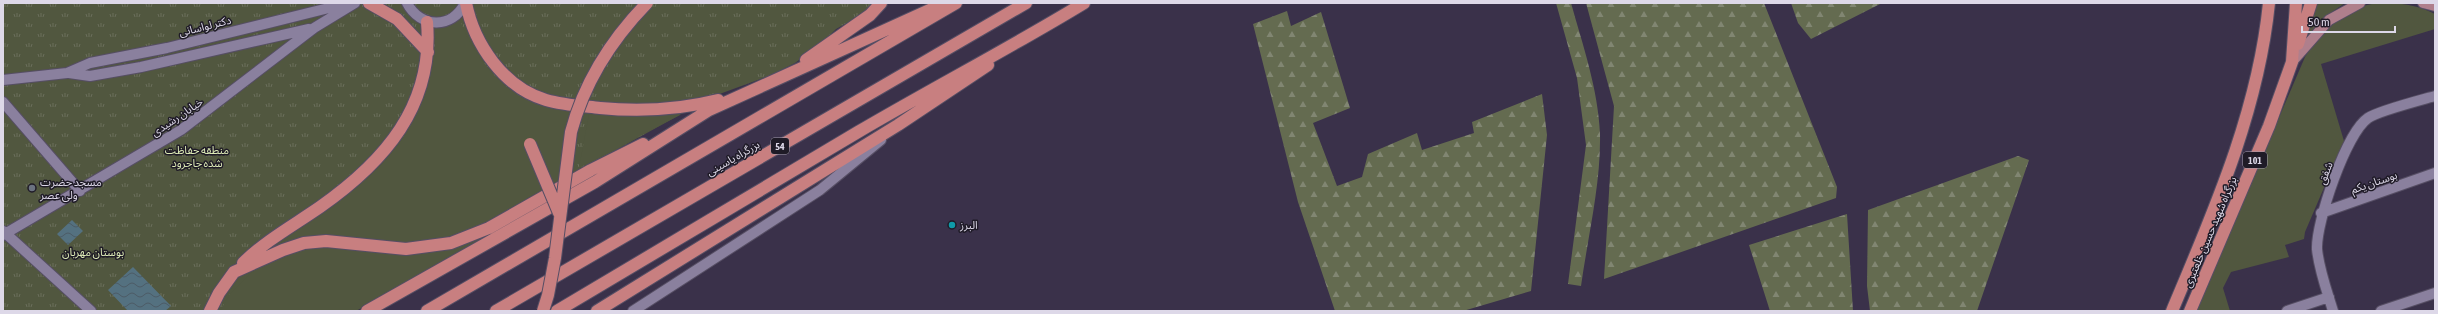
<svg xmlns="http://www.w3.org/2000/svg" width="2438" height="314" font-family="'Asap Condensed','Noto Sans Arabic',sans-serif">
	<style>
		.grass { fill: url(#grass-tufts) }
		.forest { fill: url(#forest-firs) }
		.garden { fill: #51573f }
		.water { fill: url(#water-waves) }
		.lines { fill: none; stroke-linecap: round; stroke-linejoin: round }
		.minor-casing { stroke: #564e64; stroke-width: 12 }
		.major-casing { stroke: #564e64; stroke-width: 12 }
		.highway-casing { stroke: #564e64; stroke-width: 14 }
		.minor { stroke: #8a809e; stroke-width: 10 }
		.major { stroke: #af7f8c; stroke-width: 10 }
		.highway { stroke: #c87f80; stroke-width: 12 }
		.highway-bridge-casing { stroke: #564e64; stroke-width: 14; stroke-linecap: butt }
		.highway-bridge { stroke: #c87f80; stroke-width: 12 }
		.worship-dot { fill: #6b7280; stroke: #1f1b27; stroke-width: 1.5 }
		.culture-dot { fill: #0f9aa8; stroke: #1f1b27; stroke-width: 1.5 }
		.labels { text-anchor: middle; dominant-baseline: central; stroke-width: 3; stroke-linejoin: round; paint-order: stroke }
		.shield { fill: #1f1b27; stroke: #a49fae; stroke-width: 1 }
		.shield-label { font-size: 10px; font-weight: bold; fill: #ddd8e8 }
		.street-label { font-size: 11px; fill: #ddd8e8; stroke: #1f1b27 }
		.park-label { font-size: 11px; fill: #deecb7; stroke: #1f1b27 }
		.poi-label { font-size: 11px; fill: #ddd8e8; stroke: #1f1b27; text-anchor: start }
	</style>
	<defs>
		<pattern id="grass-tufts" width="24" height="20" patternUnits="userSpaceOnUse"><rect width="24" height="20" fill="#51573f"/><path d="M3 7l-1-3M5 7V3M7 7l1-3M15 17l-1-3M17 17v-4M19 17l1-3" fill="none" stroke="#6a6e5b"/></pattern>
		<pattern id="forest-firs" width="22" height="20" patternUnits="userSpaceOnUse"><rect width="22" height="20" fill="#646b50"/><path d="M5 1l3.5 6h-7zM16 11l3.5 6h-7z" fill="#818672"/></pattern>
		<pattern id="water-waves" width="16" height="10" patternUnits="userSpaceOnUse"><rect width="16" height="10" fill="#547180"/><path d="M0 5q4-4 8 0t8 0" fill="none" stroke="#4c5b66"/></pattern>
	</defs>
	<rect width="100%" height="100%" fill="#3a314a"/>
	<path class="grass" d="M3 3H883L836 29 823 42 795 63 769 76 714 96 324 311H3Z"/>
	<path class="forest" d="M1556 3H1571C1583 46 1598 89 1600 134 1601 184 1588 236 1581 286L1568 284 1586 145 1577 78Z
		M1586 3H1764L1837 187 1836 198 1604 279 1614 106Z
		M1791 3H1882L1811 39 1798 23Z
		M1287 11 1291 26 1321 12 1350 108 1313 123 1337 186 1362 177 1368 154 1417 133 1422 150 1474 133 1472 122 1542 94 1547 135 1531 291 1463 311H1335L1298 202 1253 24Z
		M2018 156 2029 160 1977 311H1870L1867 286 1868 210Z
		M1847 214 1853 311H1770L1749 245Z"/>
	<path class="garden" d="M2317 3H2345L2319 21 2298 53Z
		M2378 3C2399 3 2416 4 2435 14V29L2321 64 2344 141 2305 232 2304 239 2285 245 2289 257 2231 272 2223 288 2230 311H2196L2305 57C2323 30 2345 7 2378 3Z
		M459 18C472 53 502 94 540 105 549 108 560 110 570 112L560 168V183L485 225 452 238 406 244 301 239 265 251C362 184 424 158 437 30Z
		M589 114 680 115 579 168Z
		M552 197 553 202 356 311H220L230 294 252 272 263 264 289 252 319 246 419 252Z"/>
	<path class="water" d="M72 220 83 231 68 245 57 234Z
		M133 267 171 306 165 311H128L108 290Z"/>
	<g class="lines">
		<defs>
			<path id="minor" d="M407 3C420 28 452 30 465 3
				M69 73 90 76 141 67 309 29
				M3 80 67 73 90 63 167 48 345 4
				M3 102 80 191
				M2321 213 2435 173
				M3 231 91 311
				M3 235 181 130 314 28 355 3
				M633 311 820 190 881 140
				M2287 311 2329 297
				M2333 311C2327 291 2319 270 2317 249 2316 222 2346 133 2368 118 2378 111 2421 100 2435 96
				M2381 311 2435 293"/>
			<path id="major" d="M2423 3 2435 6
				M2292 62 2329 20 2360 3"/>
			<path id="highway" d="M369 3 397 19 428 52
				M466 3C474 44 504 88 546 100 563 105 582 106 600 108 641 112 678 110 718 100
				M2298 44 2311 3
				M806 60 870 15 881 3
				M243 263C265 241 294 225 320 207 384 162 434 106 427 22
				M210 311 219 293 234 272 283 250 304 243 326 241 406 249 451 243 489 228 591 170 643 144
				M367 311 595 182 709 110 945 3
				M427 311 956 3
				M496 311 1026 3
				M557 311C658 252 757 191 858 132 933 88 1010 48 1084 3
				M597 311 898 125 988 65
				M2172 311C2214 211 2258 112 2269 3
				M2190 311 2269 126 2292 62 2296 3"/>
		</defs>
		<use href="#minor" class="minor-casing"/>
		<use href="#major" class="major-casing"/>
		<use href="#highway" class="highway-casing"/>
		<use href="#minor" class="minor"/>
		<use href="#major" class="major"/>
		<use href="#highway" class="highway"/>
		<defs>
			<path id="highway-bridge" d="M530 144 559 213
				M543 311 548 295 555 258 571 132C584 83 612 39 647 3"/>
		</defs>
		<use href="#highway-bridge" class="highway-bridge-casing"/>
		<use href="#highway-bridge" class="highway-bridge"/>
	</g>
	<circle class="worship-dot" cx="32" cy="188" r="4"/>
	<circle class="culture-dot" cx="952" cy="225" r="4"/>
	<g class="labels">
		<g class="shield">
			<rect x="771" y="138" width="18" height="16" rx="3"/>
			<rect x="2243" y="152" width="24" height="16" rx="3"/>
		</g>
		<g class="shield-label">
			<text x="780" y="146">54</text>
			<text x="2255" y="160">101</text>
		</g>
		<g class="street-label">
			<text transform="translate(205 26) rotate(-14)">دکتر لواسانی</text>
			<text transform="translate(177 117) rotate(-34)">خیابان رشیدی</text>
			<text transform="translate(733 158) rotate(-30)">بزرگراه یاسینی</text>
			<text transform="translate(2325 173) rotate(-68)">شفق</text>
			<text transform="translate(2374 182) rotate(-19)">بوستان یکم</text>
			<text transform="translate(2210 232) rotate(-67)">بزرگراه شهید حسین خلعتبری</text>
		</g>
		<g class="park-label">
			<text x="197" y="150">منطقه حفاظت<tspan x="197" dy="13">شده جاجرود</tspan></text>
			<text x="93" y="252">بوستان مهربان</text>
		</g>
		<g class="poi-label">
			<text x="40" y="182">مسجد حضرت<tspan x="40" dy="13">ولی عصر</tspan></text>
			<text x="960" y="225">البرز</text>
		</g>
	</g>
	<rect width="2438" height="314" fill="none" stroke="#ddd8e8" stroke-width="8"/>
	<path d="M2302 26v6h93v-6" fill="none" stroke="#ddd8e8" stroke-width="2"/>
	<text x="2308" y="26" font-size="12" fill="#ddd8e8" stroke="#1f1b27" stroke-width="3" paint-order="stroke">50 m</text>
</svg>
